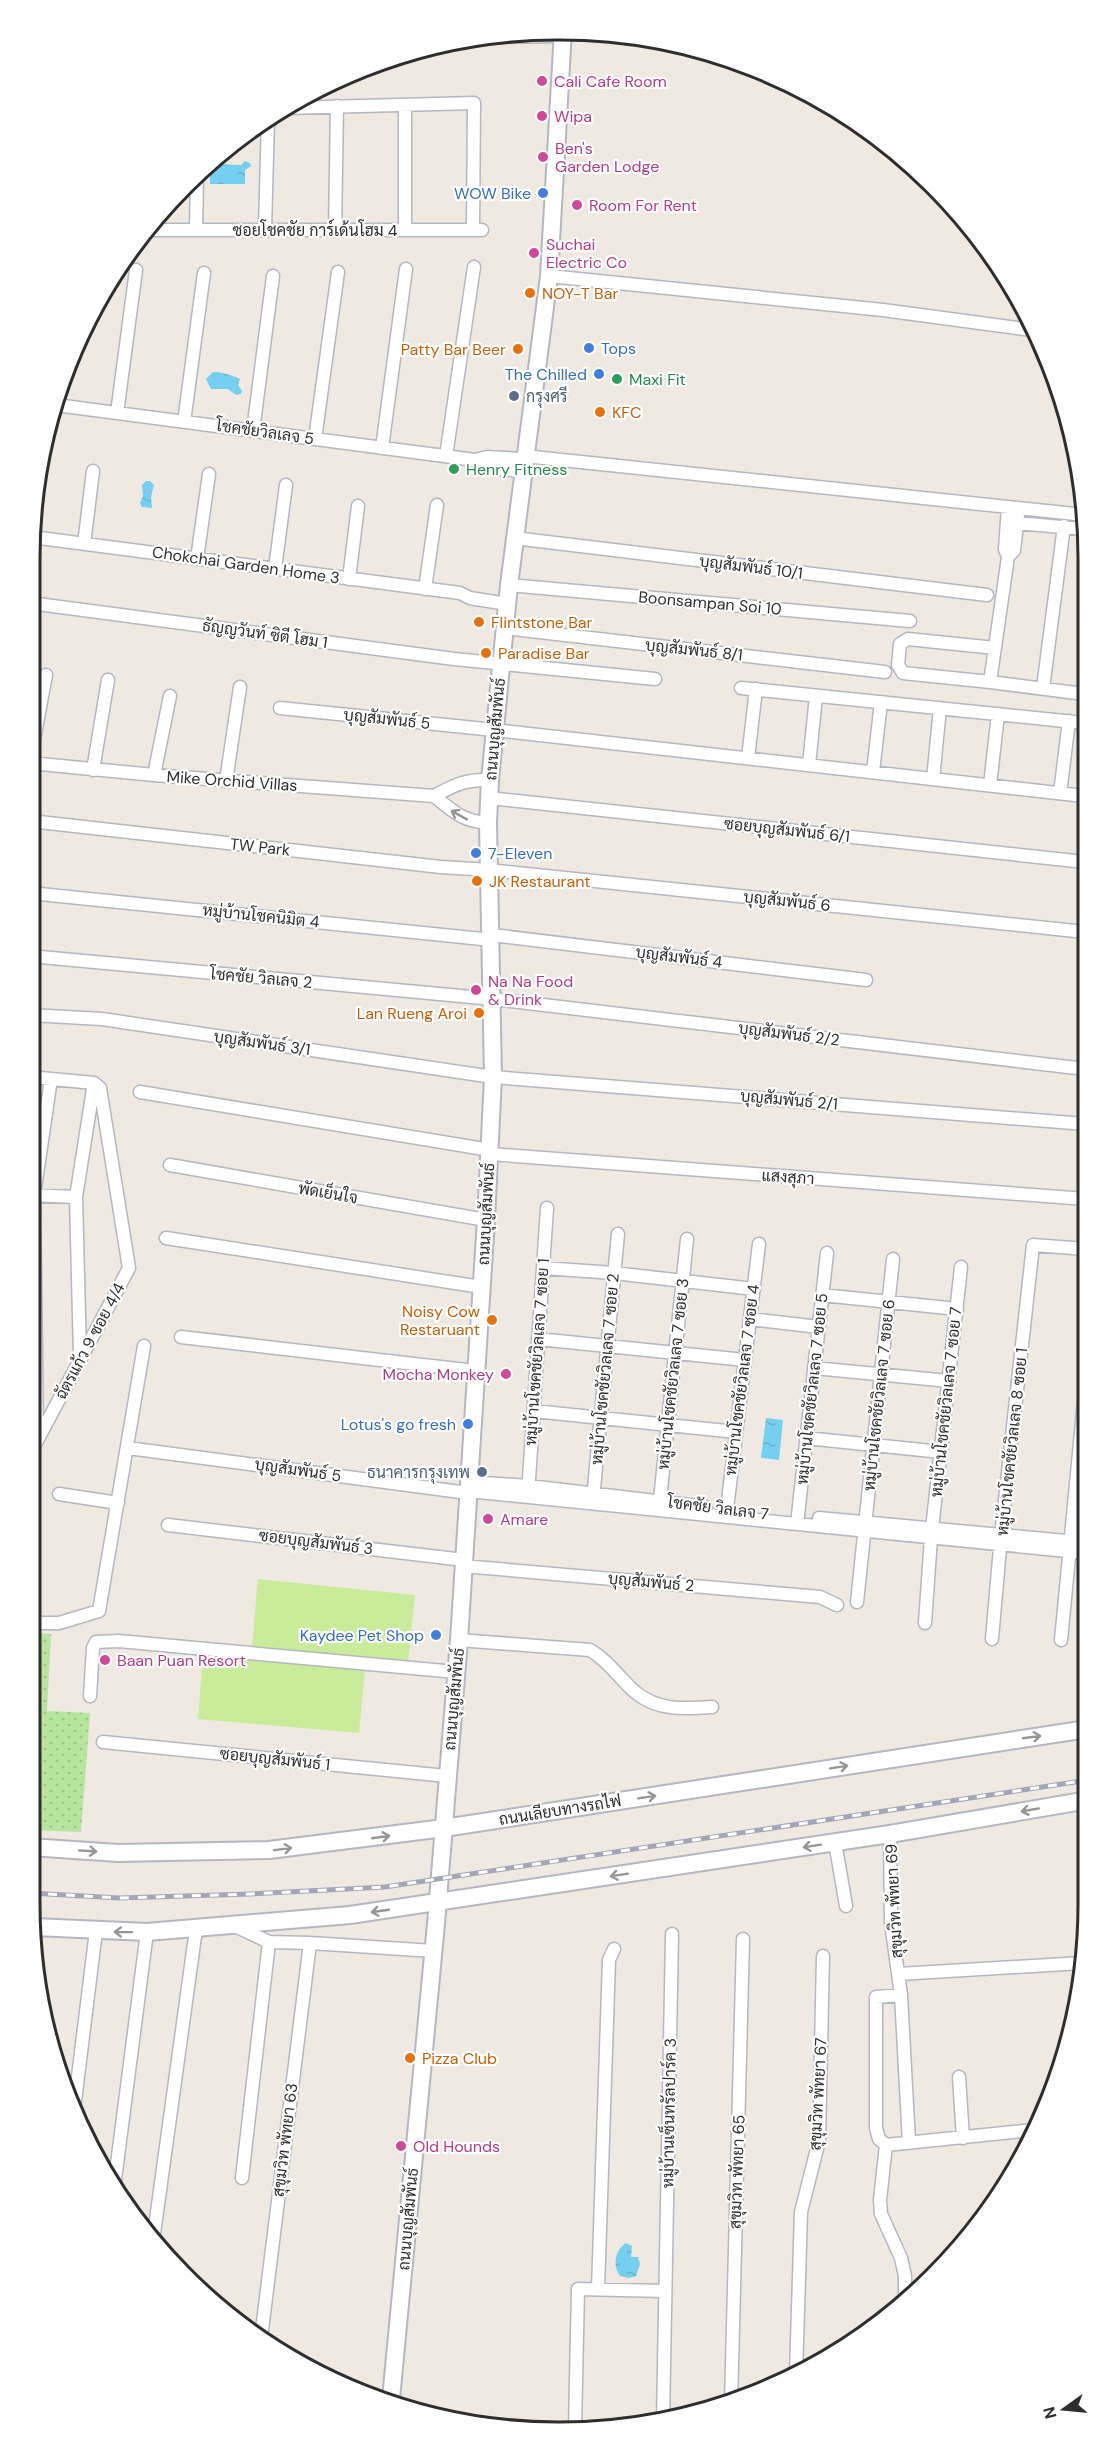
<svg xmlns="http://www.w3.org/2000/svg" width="1118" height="2463" font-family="'DM Sans',Sarabun,sans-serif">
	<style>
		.grass { fill: url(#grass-dots) }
		.pitch { fill: #c9ec9a }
		.water { fill: url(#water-ripples) }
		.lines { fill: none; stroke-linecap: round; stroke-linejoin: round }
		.street-casing { stroke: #b4b7c1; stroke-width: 15 }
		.secondary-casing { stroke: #b4b7c1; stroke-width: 20 }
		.street { stroke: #fff; stroke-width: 12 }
		.secondary { stroke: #fff; stroke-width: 16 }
		.rail-casing { stroke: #a3a6b8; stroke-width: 5 }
		.rail { stroke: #fff; stroke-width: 3; stroke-dasharray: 9; stroke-linecap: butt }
		.oneway { stroke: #969696 }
		.hotel-dot { fill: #d1479c; stroke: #fff; stroke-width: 2 }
		.shop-dot { fill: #3f7fe0; stroke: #fff; stroke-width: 2 }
		.food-dot { fill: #e8710a; stroke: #fff; stroke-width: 2 }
		.leisure-dot { fill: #2e9e5b; stroke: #fff; stroke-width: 2 }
		.service-dot { fill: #5c6f8a; stroke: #fff; stroke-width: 2 }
		.labels { text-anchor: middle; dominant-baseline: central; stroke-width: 4.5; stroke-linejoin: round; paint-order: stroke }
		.hotel-label { font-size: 16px; fill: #b23c85; stroke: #fff; text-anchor: start }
		.shop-label { font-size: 16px; fill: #366cbe; stroke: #fff; text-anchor: end }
		.street-label { font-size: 16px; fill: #2e2e2e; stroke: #fff }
		.food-label { font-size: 16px; fill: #c56008; stroke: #fff; text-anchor: start }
		.leisure-label { font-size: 16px; fill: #27864d; stroke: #fff; text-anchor: start }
		.service-label { font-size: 16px; fill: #4e5e75; stroke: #fff; text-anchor: start }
		.rim { fill: none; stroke: #2e2e2e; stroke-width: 3 }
	</style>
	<defs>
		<pattern id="grass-dots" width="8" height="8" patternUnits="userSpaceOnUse" patternTransform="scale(1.5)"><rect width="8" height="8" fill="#b6e59e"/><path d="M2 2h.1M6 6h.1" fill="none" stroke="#9dc588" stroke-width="1.8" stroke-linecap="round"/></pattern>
		<pattern id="water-ripples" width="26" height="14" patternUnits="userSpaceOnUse" patternTransform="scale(1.5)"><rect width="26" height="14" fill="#75cff0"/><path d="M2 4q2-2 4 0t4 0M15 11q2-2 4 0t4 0" fill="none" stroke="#66b2ce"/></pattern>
	</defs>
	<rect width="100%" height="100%" fill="#efe9e1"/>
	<path class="grass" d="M30 1632 51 1634 47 1711 90 1713 81 1832 30 1830Z"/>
	<path class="pitch" d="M258 1579 415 1595 408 1662 252 1646Z
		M203 1656 365 1669 359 1733 198 1719Z"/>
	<path class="water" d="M245 161 250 163 251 166 245 170V184H210V164L241 165Z
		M213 372C220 372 233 375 240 379L238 385 242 391 241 394 236 395 228 389H211L206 379Z
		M146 481H150L154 485 151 497 152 508 142 507 140 503 143 496 142 485Z
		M766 1418 783 1420 779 1460 761 1458Z
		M626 2243 632 2246 631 2257H638L640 2264 636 2276 629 2278 620 2276C612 2265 615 2250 626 2243Z"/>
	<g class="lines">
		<defs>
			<path id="street" d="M486 37 562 36
				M405 105V230
				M286 108 474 103 473 229
				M148 230H482
				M196 230 197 175
				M265 230 268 118
				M335 230 337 106
				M549 276 883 310 1032 330
				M56 405 475 460 487 457 524 459
				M117 413 136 270
				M184 422 204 273
				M253 431 273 276
				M315 439 338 272
				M382 448 406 269
				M446 456 474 267
				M524 456 1084 515
				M475 460 486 468 522 471
				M1008 507 1005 549 1008 557 990 682 1084 694
				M1017 523 1084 529
				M32 537 460 593 470 598 507 604
				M514 538 987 595
				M84 544 93 471
				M1008 557 1014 550 1018 515
				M197 559 209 474
				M275 569 286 485
				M349 579 358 506
				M509 585 910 621
				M425 589 437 505
				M30 603 454 659 655 679
				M504 628 885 672
				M990 682 903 673 898 665 900 644 908 639 995 648
				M741 688 1084 723
				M1043 688 1064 526
				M280 708 494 730 1084 796
				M748 758 756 689
				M30 761 46 675
				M30 763 154 775 434 796C455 785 465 779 490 780
				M809 765 816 696
				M93 770 108 680
				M873 772 881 702
				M154 775 170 696
				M933 779 940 708
				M226 781 240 687
				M990 785 998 714
				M1060 793 1069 721
				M434 796C454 812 462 821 488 823
				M489 798 1085 862
				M30 821 441 867 489 870 1085 932
				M30 893 492 940
				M492 935 866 980
				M30 956 493 999 1085 1069
				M30 1015 102 1019 493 1077 1085 1124
				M30 1077 94 1083
				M140 1092 490 1150
				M490 1154 1086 1199
				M170 1165 486 1220
				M30 1195 76 1197
				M166 1238 481 1287
				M543 1268 614 1273 754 1289
				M822 1295 957 1309
				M750 1319 819 1327
				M181 1337 475 1371
				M538 1339 745 1360
				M80 1356 76 1197 94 1083
				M814 1368 949 1381
				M534 1411 736 1432
				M806 1438 941 1452
				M37 1439 34 1195 51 1079
				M128 1448 468 1493
				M30 1454 129 1268 100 1088 94 1083
				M469 1482 529 1486 706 1507
				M468 1491 1087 1553
				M59 1494 118 1503
				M528 1494 547 1208
				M593 1499 618 1234
				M659 1509 687 1239
				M726 1517 759 1244
				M819 1518 1087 1543
				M797 1524 827 1253
				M168 1525 464 1560
				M463 1566 820 1597 837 1605
				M857 1602 893 1259
				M30 1623H59L99 1611 144 1346
				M925 1623 931 1538 961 1267
				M992 1639 1001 1536 1033 1245 1086 1249
				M459 1640 590 1650C609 1661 619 1678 635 1692 658 1711 684 1709 712 1707
				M1061 1640 1086 1380
				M90 1696 93 1648 96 1642 119 1641 456 1672
				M103 1742 447 1776
				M890 1834 891 1923 901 1995 909 2142
				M835 1842 846 1906
				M235 1926 269 1942 310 1943 434 1951
				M899 1974 1082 1963
				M959 2077 963 2138
				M74 2109 96 1931
				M886 2145 879 2139 876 2128V1997L901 1995
				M886 2145 880 2200 881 2214 901 2258 905 2276V2295
				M886 2145 1033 2130
				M242 2178 269 1942
				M114 2187 147 1932
				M153 2241 196 1929
				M598 2289 609 1960 614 1949
				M255 2330H262L310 1943
				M796 2374 801 2212 819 2141 823 1956
				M731 2404 743 1939
				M663 2420 672 1934
				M575 2427 578 2289 665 2291"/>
			<path id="secondary" d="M30 1847 118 1853 269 1850 444 1828 1087 1729
				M34 1927 147 1932 350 1915 890 1834 1088 1800
				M391 2399 436 1924 459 1640 486 1220 493 1077 488 823 490 780 509 585 549 276 563 30"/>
		</defs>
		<use href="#street" class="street-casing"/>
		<use href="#secondary" class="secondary-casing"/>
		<use href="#street" class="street"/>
		<use href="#secondary" class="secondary"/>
		<defs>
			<path id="rail" d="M30 1893 119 1898 251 1894 385 1887 1088 1780"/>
		</defs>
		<use href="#rail" class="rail-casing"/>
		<use href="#rail" class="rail"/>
	</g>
	<defs><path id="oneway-shaft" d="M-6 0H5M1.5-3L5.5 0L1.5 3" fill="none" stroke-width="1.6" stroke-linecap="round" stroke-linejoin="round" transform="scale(1.5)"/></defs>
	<g class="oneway">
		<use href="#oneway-shaft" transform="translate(459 815) rotate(-151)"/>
		<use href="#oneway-shaft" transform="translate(1032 1737) rotate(-8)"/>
		<use href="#oneway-shaft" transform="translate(839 1767) rotate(-9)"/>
		<use href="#oneway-shaft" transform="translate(647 1797) rotate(-9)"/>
		<use href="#oneway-shaft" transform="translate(1030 1810) rotate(170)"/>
		<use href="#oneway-shaft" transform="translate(381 1837) rotate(-8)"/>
		<use href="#oneway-shaft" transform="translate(812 1846) rotate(171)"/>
		<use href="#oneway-shaft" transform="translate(283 1849) rotate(-7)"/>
		<use href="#oneway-shaft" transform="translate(88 1851) rotate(4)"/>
		<use href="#oneway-shaft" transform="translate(619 1875) rotate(171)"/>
		<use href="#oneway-shaft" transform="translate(380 1911) rotate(172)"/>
		<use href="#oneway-shaft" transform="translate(123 1932) rotate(-179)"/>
	</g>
	<g class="hotel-dot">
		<circle cx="542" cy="81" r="6"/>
		<circle cx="542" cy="116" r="6"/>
		<circle cx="543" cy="157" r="6"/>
		<circle cx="577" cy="205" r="6"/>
		<circle cx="534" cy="253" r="6"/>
		<circle cx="476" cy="990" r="6"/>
		<circle cx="506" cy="1374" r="6"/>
		<circle cx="488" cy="1519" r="6"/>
		<circle cx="105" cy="1660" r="6"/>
		<circle cx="401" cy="2146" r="6"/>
	</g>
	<g class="shop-dot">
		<circle cx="543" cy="193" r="6"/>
		<circle cx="589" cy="348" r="6"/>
		<circle cx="599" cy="374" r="6"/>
		<circle cx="476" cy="853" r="6"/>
		<circle cx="468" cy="1424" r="6"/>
		<circle cx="436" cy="1635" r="6"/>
	</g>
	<g class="food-dot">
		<circle cx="530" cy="293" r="6"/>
		<circle cx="518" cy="349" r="6"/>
		<circle cx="600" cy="412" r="6"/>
		<circle cx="479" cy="622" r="6"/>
		<circle cx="486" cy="653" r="6"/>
		<circle cx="477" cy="881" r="6"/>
		<circle cx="479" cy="1013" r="6"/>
		<circle cx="492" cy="1320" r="6"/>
		<circle cx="410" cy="2058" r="6"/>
	</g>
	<g class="leisure-dot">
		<circle cx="617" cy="379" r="6"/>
		<circle cx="454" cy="469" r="6"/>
	</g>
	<g class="service-dot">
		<circle cx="514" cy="396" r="6"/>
		<circle cx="482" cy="1472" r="6"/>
	</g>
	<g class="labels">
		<g class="hotel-label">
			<text x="554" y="81">Cali Cafe Room</text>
			<text x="554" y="116">Wipa</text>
			<text x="555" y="148">Ben's<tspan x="555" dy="18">Garden Lodge</tspan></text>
			<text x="589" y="205">Room For Rent</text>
			<text x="546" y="244">Suchai<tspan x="546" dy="18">Electric Co</tspan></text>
			<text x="488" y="981">Na Na Food<tspan x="488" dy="18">&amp; Drink</tspan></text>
			<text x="494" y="1374" text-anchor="end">Mocha Monkey</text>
			<text x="500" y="1519">Amare</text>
			<text x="117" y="1660">Baan Puan Resort</text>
			<text x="413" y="2146">Old Hounds</text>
		</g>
		<g class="shop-label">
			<text x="531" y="193">WOW Bike</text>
			<text x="601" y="348" text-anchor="start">Tops</text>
			<text x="587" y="374">The Chilled</text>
			<text x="488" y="853" text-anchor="start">7-Eleven</text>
			<text x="456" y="1424">Lotus's go fresh</text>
			<text x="424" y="1635">Kaydee Pet Shop</text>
		</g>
		<g class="street-label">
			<text x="315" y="230">ซอยโชคชัย การ์เด้นโฮม 4</text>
			<text transform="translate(265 432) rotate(8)">โชคชัยวิลเลจ 5</text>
			<text transform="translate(246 565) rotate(8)">Chokchai Garden Home 3</text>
			<text transform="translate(751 567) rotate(7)">บุญสัมพันธ์ 10/1</text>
			<text transform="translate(710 603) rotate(5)">Boonsampan Soi 10</text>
			<text transform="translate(265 634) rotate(8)">ธัญญวันท์ ซิตี โฮม 1</text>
			<text transform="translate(694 650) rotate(6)">บุญสัมพันธ์ 8/1</text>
			<text transform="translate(387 719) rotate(6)">บุญสัมพันธ์ 5</text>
			<text transform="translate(495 729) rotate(-85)">ถนนบุญสัมพันธ์</text>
			<text transform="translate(232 781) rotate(4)">Mike Orchid Villas</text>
			<text transform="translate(787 830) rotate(6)">ซอยบุญสัมพันธ์ 6/1</text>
			<text transform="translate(260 847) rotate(6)">TW Park</text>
			<text transform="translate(787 901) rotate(6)">บุญสัมพันธ์ 6</text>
			<text transform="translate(261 916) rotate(6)">หมู่บ้านโชคนิมิต 4</text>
			<text transform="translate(679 957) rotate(7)">บุญสัมพันธ์ 4</text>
			<text transform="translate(261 978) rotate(5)">โชคชัย วิลเลจ 2</text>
			<text transform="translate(789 1034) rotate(7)">บุญสัมพันธ์ 2/2</text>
			<text transform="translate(262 1043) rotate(8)">บุญสัมพันธ์ 3/1</text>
			<text transform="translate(789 1100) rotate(5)">บุญสัมพันธ์ 2/1</text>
			<text transform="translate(788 1177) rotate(4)">แสงสุภา</text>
			<text transform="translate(328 1193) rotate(10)">พัดเย็นใจ</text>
			<text transform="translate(486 1214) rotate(-87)">ถนนบุญสัมพันธ์</text>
			<text transform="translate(90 1341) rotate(-62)">ฉัตรแก้ว 9 ซอย 4/4</text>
			<text transform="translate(537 1352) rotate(-86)">หมู่บ้านโชคชัยวิลเลจ 7 ซอย 1</text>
			<text transform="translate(605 1369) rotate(-85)">หมู่บ้านโชคชัยวิลเลจ 7 ซอย 2</text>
			<text transform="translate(673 1374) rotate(-84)">หมู่บ้านโชคชัยวิลเลจ 7 ซอย 3</text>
			<text transform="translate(742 1380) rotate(-83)">หมู่บ้านโชคชัยวิลเลจ 7 ซอย 4</text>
			<text transform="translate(812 1389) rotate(-84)">หมู่บ้านโชคชัยวิลเลจ 7 ซอย 5</text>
			<text transform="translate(879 1395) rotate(-84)">หมู่บ้านโชคชัยวิลเลจ 7 ซอย 6</text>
			<text transform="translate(946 1402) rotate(-84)">หมู่บ้านโชคชัยวิลเลจ 7 ซอย 7</text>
			<text transform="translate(1012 1442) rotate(-84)">หมู่บ้านโชคชัยวิลเลจ 8 ซอย 1</text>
			<text transform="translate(298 1470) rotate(8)">บุญสัมพันธ์ 5</text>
			<text transform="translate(718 1508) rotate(7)">โชคชัย วิลเลจ 7</text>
			<text transform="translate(316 1542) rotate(7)">ซอยบุญสัมพันธ์ 3</text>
			<text transform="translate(651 1582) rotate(5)">บุญสัมพันธ์ 2</text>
			<text transform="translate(454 1699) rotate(-85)">ถนนบุญสัมพันธ์</text>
			<text transform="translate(275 1759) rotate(6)">ซอยบุญสัมพันธ์ 1</text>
			<text transform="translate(560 1810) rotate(-9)">ถนนเลียบทางรถไฟ</text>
			<text transform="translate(894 1901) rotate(-93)">สุขุมวิท พัทยา 69</text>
			<text transform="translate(818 2094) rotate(-87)">สุขุมวิท พัทยา 67</text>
			<text transform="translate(669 2113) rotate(-89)">หมู่บ้านเซ็นทรัลปาร์ค 3</text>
			<text transform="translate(285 2140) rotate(-83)">สุขุมวิท พัทยา 63</text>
			<text transform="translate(737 2172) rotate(-88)">สุขุมวิท พัทยา 65</text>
			<text transform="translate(408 2219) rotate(-85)">ถนนบุญสัมพันธ์</text>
		</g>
		<g class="food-label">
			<text x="542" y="293">NOY-T Bar</text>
			<text x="506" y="349" text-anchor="end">Patty Bar Beer</text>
			<text x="612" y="412">KFC</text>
			<text x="491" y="622">Flintstone Bar</text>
			<text x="498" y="653">Paradise Bar</text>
			<text x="489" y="881">JK Restaurant</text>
			<text x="467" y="1013" text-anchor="end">Lan Rueng Aroi</text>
			<text x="480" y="1311" text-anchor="end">Noisy Cow<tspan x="480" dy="18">Restaruant</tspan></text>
			<text x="422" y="2058">Pizza Club</text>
		</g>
		<g class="leisure-label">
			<text x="629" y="379">Maxi Fit</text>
			<text x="466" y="469">Henry Fitness</text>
		</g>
		<g class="service-label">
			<text x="526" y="396">กรุงศรี</text>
			<text x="470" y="1472" text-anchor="end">ธนาคารกรุงเทพ</text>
		</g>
	</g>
	<path d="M0 0H1118V2463H0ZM558 40H560A518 518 0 0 1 1078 558V1904A518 518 0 0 1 560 2422H558A518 518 0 0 1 40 1904V558A518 518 0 0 1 558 40Z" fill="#fff" fill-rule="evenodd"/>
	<path class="rim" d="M558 40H560A518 518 0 0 1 1078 558V1904A518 518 0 0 1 560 2422H558A518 518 0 0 1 40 1904V558A518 518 0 0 1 558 40Z"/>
	<g transform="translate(1064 2409) rotate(255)" stroke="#ffffff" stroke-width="4.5" paint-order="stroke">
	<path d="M0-4.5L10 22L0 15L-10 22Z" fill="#2e2e2e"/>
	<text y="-9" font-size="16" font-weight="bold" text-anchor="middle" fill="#2e2e2e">N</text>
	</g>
</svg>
